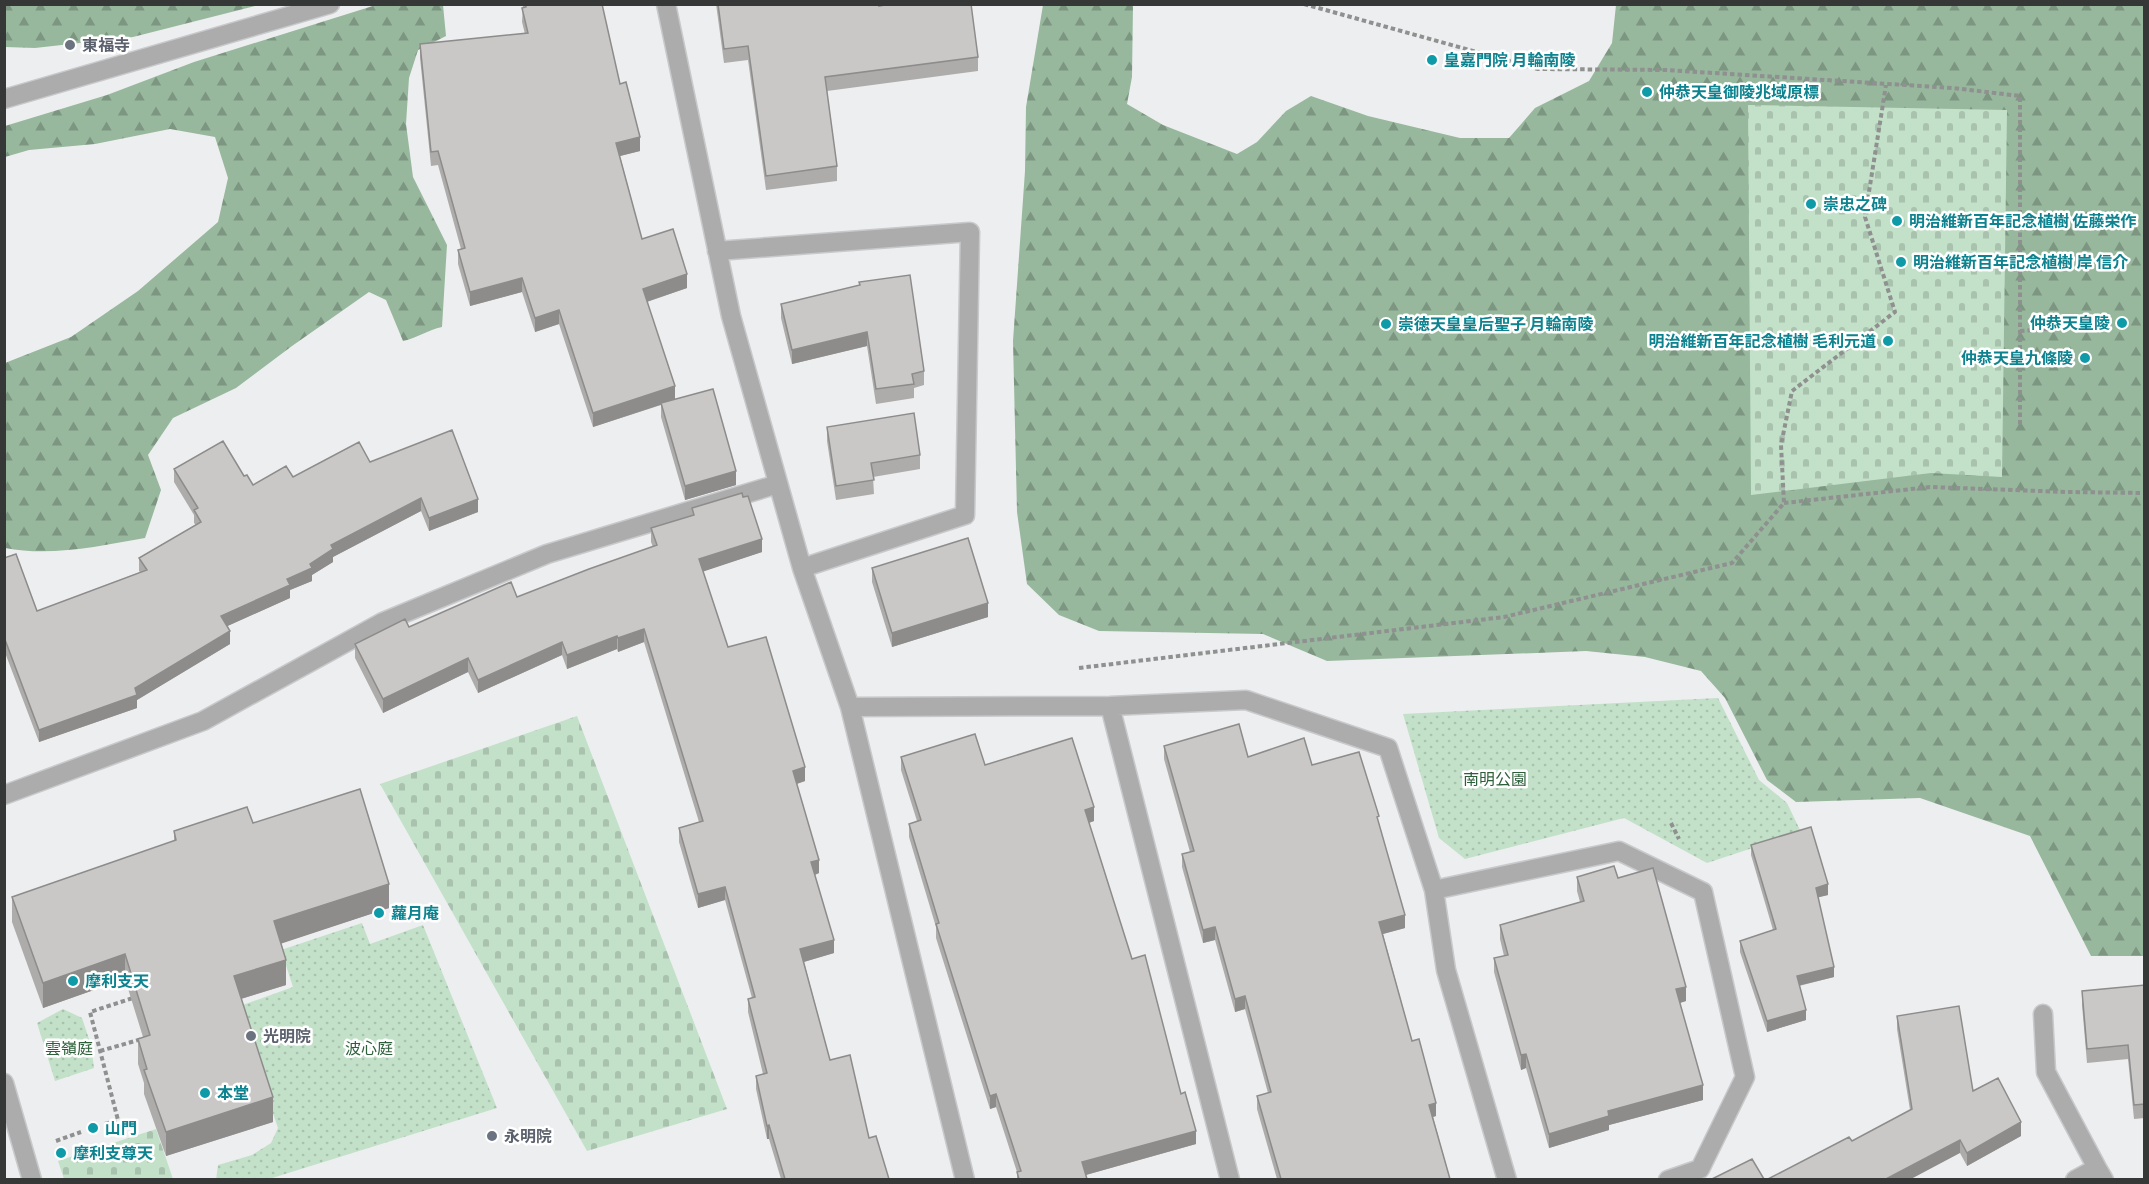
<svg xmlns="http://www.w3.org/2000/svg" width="2149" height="1184" font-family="'Public Sans','Noto Sans JP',sans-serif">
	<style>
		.forest { fill: url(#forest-firs) }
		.cemetery { fill: url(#cemetery-stones) }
		.park { fill: url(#park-dots) }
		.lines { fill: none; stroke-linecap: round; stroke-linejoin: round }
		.street-casing { stroke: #c8c9cb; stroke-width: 21 }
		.path { stroke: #8f9090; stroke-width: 4; stroke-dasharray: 4.5 3; stroke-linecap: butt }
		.street { stroke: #adacad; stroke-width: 18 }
		.wall { fill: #aeacab }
		.shaded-wall { fill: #8d8c8b }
		.building { fill: #cac8c7; stroke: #8d8c8b; stroke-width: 1.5 }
		.worship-dot { fill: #6b7280; stroke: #fff; stroke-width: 2 }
		.culture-dot { fill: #0f9aa8; stroke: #fff; stroke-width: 2 }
		.labels { text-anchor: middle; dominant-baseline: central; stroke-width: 5; stroke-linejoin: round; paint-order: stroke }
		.worship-label { font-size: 16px; font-weight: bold; fill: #5b616d; stroke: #fff; text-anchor: start }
		.culture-label { font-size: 16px; font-weight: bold; fill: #0d838f; stroke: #fff; text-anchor: start }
		.park-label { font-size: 16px; fill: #2d603a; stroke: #fff }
	</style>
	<defs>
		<pattern id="forest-firs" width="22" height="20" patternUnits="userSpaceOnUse" patternTransform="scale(1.5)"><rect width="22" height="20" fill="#97b89d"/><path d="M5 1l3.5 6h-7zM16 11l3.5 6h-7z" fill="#7c9681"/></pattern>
		<pattern id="cemetery-stones" width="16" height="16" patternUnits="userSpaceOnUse" patternTransform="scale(1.5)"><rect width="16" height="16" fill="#c3e1c9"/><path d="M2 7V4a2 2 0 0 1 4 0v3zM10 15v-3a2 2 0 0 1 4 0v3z" fill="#a8c2ad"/></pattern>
		<pattern id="park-dots" width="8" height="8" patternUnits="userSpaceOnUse" patternTransform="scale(1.5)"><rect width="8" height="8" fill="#c3e1c9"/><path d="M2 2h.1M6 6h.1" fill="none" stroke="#a8c2ad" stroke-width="1.8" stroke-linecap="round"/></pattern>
	</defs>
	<rect width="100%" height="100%" fill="#edeef0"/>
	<path class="forest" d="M5 4H259V5L133 37 35 48 5 47Z
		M376 5H443L446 36 418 50 409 78 406 124 413 177 447 245 442 327C428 330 417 338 403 341L386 300 369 292 292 346 236 388 173 418 148 455 161 490 145 538C99 546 51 557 5 548V363L71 337 138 291 218 222 228 178 215 137 170 129 95 144 29 150 5 157V126L107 95 194 62Z
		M1043 5H1133L1132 77 1127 104 1163 125 1237 154 1257 142 1286 111 1311 96 1368 116 1460 138H1509L1535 108 1589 81 1612 43 1616 5H2144V956H2091L2030 836 1920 798 1796 802 1767 780 1725 698 1701 671 1645 657 1586 651 1327 661 1263 634 1099 631 1059 615 1027 584 1017 512 1013 341 1025 171 1026 107Z"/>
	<path class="cemetery" d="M1748 105 2007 110 2002 477 1931 473 1751 495Z
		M577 716 727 1109 587 1151 380 784Z
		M156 1129 173 1179H64L58 1161Z"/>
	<path class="park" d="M1718 698 1759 780 1787 803 1801 832 1707 863 1624 818 1465 859 1439 838 1403 714Z
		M362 923 370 944 423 925 497 1108 269 1179 216 1180 218 1165 252 1155 271 1143 278 1128 237 1007 293 987 281 950Z
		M63 1009 82 1018 91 1045 94 1068 55 1081 37 1023Z"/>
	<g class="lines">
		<defs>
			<path id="street" d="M666 4 731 316 802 568 850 707 965 1180
				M4 99 330 4
				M717 251 970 232 965 515 802 568
				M1110 706 1230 1180
				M850 707 1110 706 1246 700 1388 748 1434 890 1446 970 1507 1180
				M4 795 203 721 383 622 547 554 778 484
				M1434 890 1619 851 1703 892 1745 1077 1700 1169 1668 1180
				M2043 1014 2046 1072 2097 1168
				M4 1083 32 1180
				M2075 1180 2097 1168 2104 1180"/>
		</defs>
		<use href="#street" class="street-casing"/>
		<path class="path" d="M1304 4 1538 69 1666 70 1953 88 2020 96V425
			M2020 331 2095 325
			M1784 503 1930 487 2067 492 2144 493
			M1079 668 1504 617 1732 563 1784 503 1781 445 1792 391 1895 312 1865 217 1886 85
			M1671 823 1679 839
			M100 1051 142 1039
			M105 1124 118 1120 90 1012 136 997
			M56 1141 81 1132"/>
		<use href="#street" class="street"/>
	</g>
	<path class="wall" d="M523 4H602L620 84 640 151 620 156 642 239 687 288 647 302 675 399 736 485 685 500 661 417V405L593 427 559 324 535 332 522 292 470 306 458 264V250L461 249 438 165 431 166 420 58V44L525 34 522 22Z
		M716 4H879V6L978 57V71L827 91 837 166V181L766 190 748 60 724 63Z
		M859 282 924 371V385L914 388V398L876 404 867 346 792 364 781 318V304L859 286Z
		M827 427 920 455V469L873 477 874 494 836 500 827 441Z
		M370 462 478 512 429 531 421 511 333 557V562L312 575V581L290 590V598L227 626 230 644 137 700V708L39 742 4 650V558L37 611 140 572 139 571V558L196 525 194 523V515L174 482V469L244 476 253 485Z
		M692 508 762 552 703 571 728 647 805 781 797 784 819 873 815 875 834 953 804 962 830 1060 889 1179H781L769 1139H767L756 1089V1076L763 1074 748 1012V999L752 998 725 900 698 908 679 842V828L699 822 644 642 618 652 617 649 567 669 562 655 478 693 468 672 383 713 355 658V644L409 627 517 597 653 547 651 542V528L692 515Z
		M872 568 988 617 892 647 872 582Z
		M1164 746 1312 765 1379 824 1405 928 1383 934 1412 1041 1436 1116 1433 1117 1450 1179H1277L1257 1109V1096L1268 1093 1245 1009 1235 1012 1215 940 1203 943 1182 867V854L1190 852 1164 759Z
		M901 757 985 765 1094 821 1089 823 1132 959 1181 1094 1196 1144 1086 1175 1087 1179H1017V1172L996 1107 990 1109 936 938V927L909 837V824L917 821 901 770Z
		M253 823 389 908 281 943 286 985 241 999 273 1122 166 1156 144 1094V1083L138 1064V1039L143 1037 125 979 43 1008 12 922V897L174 841V831Z
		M1751 845 1828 895 1818 897 1834 977 1799 986 1806 1020 1767 1032 1740 952V941L1773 930 1751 855Z
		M1577 877 1618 878 1686 1001 1680 1003 1703 1100 1609 1125V1130L1549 1148 1526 1068 1521 1070 1494 972V958L1504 956 1500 939V925L1580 902 1577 891Z
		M2145 985V1118L2134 1119 2128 1059 2087 1063 2082 1005V991Z
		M1897 1016 1973 1091 2021 1136 1967 1166 1960 1153 1852 1141 1910 1110 1897 1029Z"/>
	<path class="shaded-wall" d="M640 137V151L616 157V143Z
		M687 274V288L643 303V289Z
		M522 278V292L470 306V292Z
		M559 310V324L535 332V318Z
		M867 332V346L792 364V350Z
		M675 386V400L593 427V413Z
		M736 471V485L685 500V486Z
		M421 498V511L333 557V562L312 575V581L290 590V598L221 629V616L287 579 310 564 331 545Z
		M478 499V512L429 531V518Z
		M762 539V552L699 573V559Z
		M988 603V617L892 647V633Z
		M644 629V642L618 652V638Z
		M230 631V644L137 700V708L39 742V730L135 688Z
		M617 636V649L567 669V655Z
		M562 642V655L478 693V680Z
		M468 658V672L383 713V699Z
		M805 767V781L793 785V771Z
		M1094 807V821L1085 824V810Z
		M819 860V873L811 876V862Z
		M389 884V908L274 946V921Z
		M1828 884V895L1816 898V888Z
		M725 887V900L698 908V894Z
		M1405 915V928L1379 935V922Z
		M1215 927V940L1203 943V930Z
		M834 940V953L800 963V949Z
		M125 954V979L43 1008V983Z
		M286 960V985L234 1001V976Z
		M1834 967V977L1797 986V976Z
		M1686 987V1001L1676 1004V989Z
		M1245 996V1009L1235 1012V999Z
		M1806 1010V1020L1767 1032V1021Z
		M1526 1054V1068L1521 1070V1055Z
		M1703 1085V1100L1609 1125V1130L1549 1148V1134L1608 1111Z
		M996 1094V1107L990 1109V1096Z
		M273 1097V1122L166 1156V1132Z
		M1436 1103V1116L1429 1118V1105Z
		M2021 1122V1136L1967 1166V1153Z
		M769 1125V1139H767V1126Z
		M1196 1131V1144L1082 1176V1162Z
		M1960 1140V1153L1911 1179H1886Z"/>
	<path class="building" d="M526 4H602L620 84 626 82 640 137 616 143 642 239 673 229 687 274 643 289 675 386 593 413 559 310 535 318 522 278 470 292 458 250 465 248 438 151 431 152 420 44 528 33 522 8 526 7Z
		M718 4H879V6L890 4H971L978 57 825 77 837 166 766 176 748 46 724 49Z
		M910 275 924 371 912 374 914 384 876 389 867 332 792 350 781 304 860 285 859 282Z
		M713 389 736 471 685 486 661 403Z
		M914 413 920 455 871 463 874 480 836 486 827 427Z
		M452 430 478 499 429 518 421 498 331 545 333 549 310 564 312 568 287 579 290 585 221 616 230 631 135 688 137 695 39 730 4 637V558L16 554 37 611 147 570 139 558 201 522 194 510 198 508 174 469 223 441 244 476 247 475 253 485 286 466 293 477 359 442 370 462Z
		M742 493 743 497 748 496 762 539 699 559 728 647 766 637 805 767 793 771 819 860 811 862 834 940 800 949 830 1060 850 1055 869 1138 876 1136 889 1179H785L769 1125 767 1126 756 1076 767 1073 748 999 755 997 725 887 698 894 679 828 703 821 644 629 618 638 617 636 567 655 562 642 478 680 468 658 383 699 355 644 405 619 409 627 511 582 517 597 589 569 657 545 651 528 694 515 692 508Z
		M968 538 988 603 892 633 872 568Z
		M1239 724 1248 757 1304 738 1312 765 1359 752 1379 816 1377 817 1405 915 1379 922 1412 1041 1419 1039 1436 1103 1429 1105 1450 1179H1281L1257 1096 1271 1092 1245 996 1235 999 1215 927 1203 930 1182 854 1194 851 1164 746Z
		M975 734 985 765 1072 738 1094 807 1085 810 1132 959 1145 955 1181 1094 1185 1092 1196 1131 1082 1162 1087 1179H1019L1017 1172 1021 1171 996 1094 990 1096 936 924 939 923 909 824 921 820 901 757Z
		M360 789 389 884 274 921 286 960 234 976 273 1097 166 1132 144 1070 147 1069 138 1039 150 1035 125 954 43 983 12 897 176 840 174 831 247 807 253 823Z
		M1811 827 1828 884 1816 888 1834 967 1797 976 1806 1010 1767 1021 1740 941 1776 929 1751 845Z
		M1614 866 1618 878 1653 868 1686 987 1676 989 1703 1085 1608 1111 1609 1116 1549 1134 1526 1054 1521 1055 1494 958 1508 955 1500 925 1584 901 1577 877Z
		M2145 985V1104L2134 1105 2128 1045 2087 1049 2082 991Z
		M1959 1006 1973 1091 1998 1078 2021 1122 1967 1153 1960 1140 1886 1179H1768L1849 1137 1852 1141 1912 1109 1897 1016Z
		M1752 1159 1764 1179H1712Z"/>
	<g class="worship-dot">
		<circle cx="70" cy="45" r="6"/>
		<circle cx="251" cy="1036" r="6"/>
		<circle cx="492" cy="1136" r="6"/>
	</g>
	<g class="culture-dot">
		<circle cx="1432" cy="60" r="6"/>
		<circle cx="1647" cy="92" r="6"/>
		<circle cx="1811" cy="204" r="6"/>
		<circle cx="1897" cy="221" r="6"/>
		<circle cx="1901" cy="262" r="6"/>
		<circle cx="2122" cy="323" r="6"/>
		<circle cx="1386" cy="324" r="6"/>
		<circle cx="1888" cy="341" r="6"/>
		<circle cx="2085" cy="358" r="6"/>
		<circle cx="379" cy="913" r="6"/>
		<circle cx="73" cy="981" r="6"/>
		<circle cx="205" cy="1093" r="6"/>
		<circle cx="93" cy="1128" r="6"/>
		<circle cx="61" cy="1153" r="6"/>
	</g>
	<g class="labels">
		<g class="worship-label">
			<text x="82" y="45">東福寺</text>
			<text x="263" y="1036">光明院</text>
			<text x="504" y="1136">永明院</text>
		</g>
		<g class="culture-label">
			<text x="1444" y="60">皇嘉門院 月輪南陵</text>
			<text x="1659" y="92">仲恭天皇御陵兆域原標</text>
			<text x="1823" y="204">崇忠之碑</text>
			<text x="1909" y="221">明治維新百年記念植樹 佐藤栄作</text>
			<text x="1913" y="262">明治維新百年記念植樹 岸 信介</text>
			<text x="2110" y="323" text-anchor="end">仲恭天皇陵</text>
			<text x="1398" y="324">崇徳天皇皇后聖子 月輪南陵</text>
			<text x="1876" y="341" text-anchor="end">明治維新百年記念植樹 毛利元道</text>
			<text x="2073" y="358" text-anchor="end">仲恭天皇九條陵</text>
			<text x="391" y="913">蘿月庵</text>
			<text x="85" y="981">摩利支天</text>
			<text x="217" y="1093">本堂</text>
			<text x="105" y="1128">山門</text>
			<text x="73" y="1153">摩利支尊天</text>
		</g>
		<g class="park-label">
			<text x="1495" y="779">南明公園</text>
			<text x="69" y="1048">雲嶺庭</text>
			<text x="369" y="1048">波心庭</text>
		</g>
	</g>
	<rect width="2149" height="1184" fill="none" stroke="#363737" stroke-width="12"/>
</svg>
